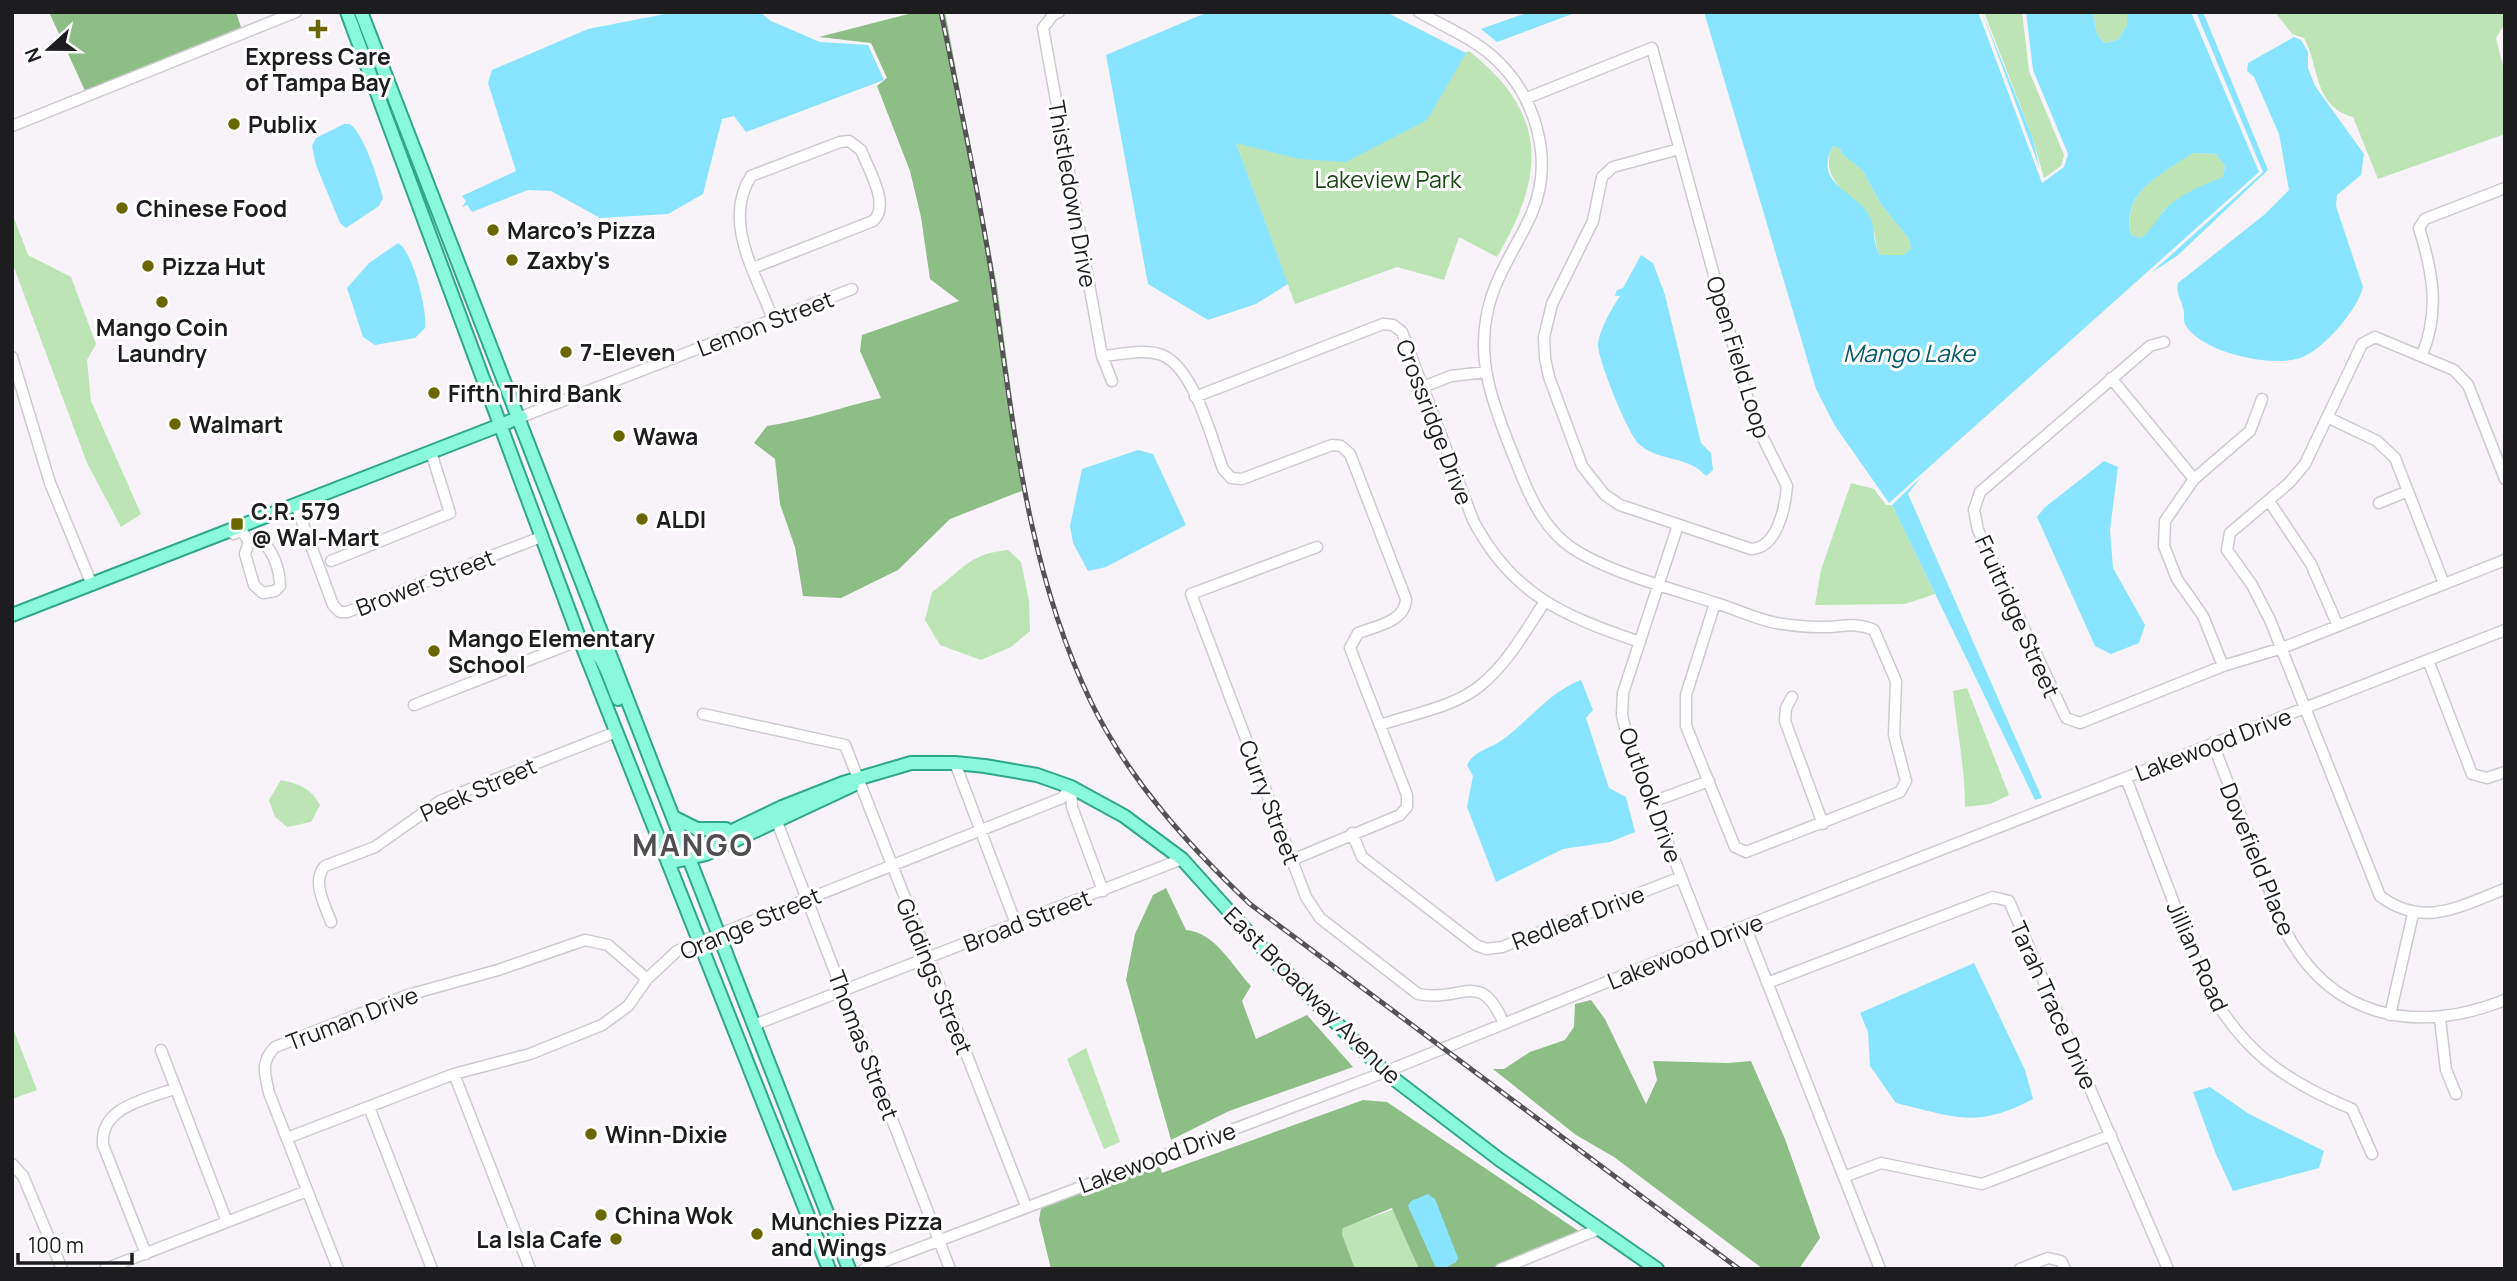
<svg xmlns="http://www.w3.org/2000/svg" width="2517" height="1281" font-family="Manrope,sans-serif">
	<style>
		.green { fill: #bce4b5 }
		.forest { fill: #8dbe86 }
		.water { fill: #89e5ff; fill-rule: evenodd }
		.lines { fill: none; stroke-linecap: round; stroke-linejoin: round }
		.minor-casing { stroke: #cecbd0; stroke-width: 13 }
		.major-casing { stroke: #31a889; stroke-width: 16 }
		.minor { stroke: #fff; stroke-width: 10 }
		.major { stroke: #8af8db; stroke-width: 12 }
		.rail-casing { stroke: #545255; stroke-width: 5 }
		.rail { stroke: #fff; stroke-width: 2.5; stroke-dasharray: 8; stroke-linecap: butt }
		.poi-dot { fill: #6a6700; stroke: #fff; stroke-width: 2.5 }
		.labels { text-anchor: middle; dominant-baseline: central; stroke-width: 6; stroke-linejoin: round; paint-order: stroke }
		.poi-label { font-size: 23px; font-weight: bold; fill: #1d1c1e; stroke: #fff; text-anchor: start }
		.park-label { font-size: 23px; fill: #1a4a13; stroke: #fff }
		.street-label { font-size: 23px; fill: #1d1c1e; stroke: #fff }
		.water-label { font-size: 24px; font-style: italic; fill: #095a6c; stroke: #fff }
		.district-label { font-size: 30px; font-weight: bold; letter-spacing: 2px; fill: #514e52; stroke: #fff }
	</style>
	<rect width="100%" height="100%" fill="#f7f3f8"/>
	<path class="green" d="M1984 12H2022L2029 71 2064 155 2061 166 2044 178 2032 136Z
		M2093 12H2127V25L2118 40 2105 43 2097 35Z
		M2275 12H2505V23L2496 38 2505 74V134L2378 179 2353 117C2313 106 2320 67 2304 38L2292 34Z
		M1469 51C1549 114 1545 175 1497 257L1459 237 1444 280 1397 267 1295 304 1236 143Z
		M1833 146 1840 147 1841 153 1863 171 1880 203 1909 239 1911 249 1904 255H1880C1874 246 1877 238 1873 229 1860 198 1815 182 1833 146Z
		M2193 153 2216 154 2225 166 2223 177 2164 210 2153 229 2141 238 2131 235C2122 191 2161 174 2193 153Z
		M12 213 28 255 71 277 96 344 87 360 91 401 141 514 121 527 87 463 12 262Z
		M1851 483 1874 489 1886 505H1892L1935 594 1905 604 1815 605 1821 570Z
		M1008 550 1021 562 1029 601 1030 631 1011 647 981 660 940 645 925 620 932 592C964 570 965 555 1008 550Z
		M1967 688 2009 795 1990 804 1965 807C1965 768 1957 730 1953 691Z
		M281 780C299 784 311 788 320 805L311 822 287 827 275 817 269 800Z
		M12 1026 37 1090 12 1099Z
		M1086 1048 1120 1142 1104 1149 1067 1059Z
		M1395 1209 1419 1269H1355L1342 1234 1343 1227Z"/>
	<path class="forest" d="M49 12H236L242 30 86 93Z
		M916 12H945L997 286 1024 490 950 519 898 570 841 598 803 596 795 547 780 504 775 459 754 443 767 426C806 420 842 407 881 398L860 351 862 335 959 301 930 279 921 217 910 171 877 86 887 78 871 43 819 37Z
		M1166 888 1186 930C1215 932 1233 967 1251 986L1242 1001 1256 1039 1307 1015 1353 1067 1229 1111 1171 1140 1126 980 1135 934 1153 895Z
		M1591 1000 1605 1019 1646 1104 1657 1080 1653 1061 1728 1063 1751 1061 1785 1139 1820 1238 1799 1269H1763L1614 1157 1576 1135 1493 1069H1504L1530 1052 1565 1040 1574 1027 1575 1004Z
		M1363 1100 1387 1102 1580 1232 1491 1269H1442L1456 1262 1409 1206 1438 1269H1419L1392 1208 1343 1228 1342 1234 1355 1269H1051L1039 1220 1041 1208 1052 1201 1158 1161 1162 1173Z"/>
	<path class="water" d="M675 12H760L771 21 820 42 868 45 884 80 746 132 734 116 722 119 703 194 668 214 600 218 551 191 528 190 472 212 467 205 462 207 466 201 462 196 516 171 488 83 492 70 588 29Z
		M1208 12H1386L1466 53 1427 120 1346 162 1299 159 1236 143 1288 284 1256 304 1208 320 1148 284 1106 55Z
		M1529 12H1577L1497 42 1481 29Z
		M1704 12H1978L2042 183 2064 167 2068 154 2033 70 2026 12H2093L2097 35 2105 43 2118 40 2127 25V12H2191L2259 172 1889 503 1835 426 1816 389ZM1833 146 1840 148 1841 153 1863 171 1880 203 1909 239 1911 249 1904 255H1880C1872 243 1876 230 1870 217 1857 191 1812 185 1833 146ZM2193 153 2216 154 2225 166 2223 177C2203 185 2177 195 2163 212 2155 222 2151 230 2141 238L2131 235C2121 191 2162 174 2193 153Z
		M1982 12 2032 136 2040 169Z
		M2196 12H2203L2268 170 2177 256 2151 273 2263 172Z
		M2294 37 2301 40 2308 52V68L2315 86 2364 154 2361 175 2337 195 2336 206 2363 287C2358 309 2326 346 2305 356 2277 370 2200 353 2185 324 2183 320 2185 314 2183 308 2181 298 2176 295 2178 283L2264 215 2289 190 2279 134 2254 77 2247 71 2248 63Z
		M344 124H350C365 136 378 179 383 198L379 206 346 228 340 223 316 165 312 146 316 138Z
		M398 243C413 251 428 312 425 328L415 338 375 345 363 337 347 288 369 263Z
		M1641 255 1653 263 1665 295 1701 443 1711 453 1713 470 1706 476C1688 455 1658 462 1639 444 1628 434 1598 360 1598 345 1599 330 1612 308 1620 296H1615L1617 290 1623 288Z
		M1138 450 1153 454 1186 525 1106 567 1088 571 1073 543 1070 526 1082 469Z
		M2104 461 2118 467 2110 530 2113 568 2145 625 2139 643 2111 654 2095 646 2037 517 2044 508Z
		M1921 477 1908 494 2042 798 2035 800 1892 505Z
		M1581 680 1593 710 1586 718 1609 788 1626 797 1635 832 1610 842 1563 849 1496 882 1467 807 1473 776 1467 765C1475 750 1488 750 1502 740 1529 721 1549 692 1581 680Z
		M1974 963 2025 1070 2033 1099C1976 1129 1955 1117 1896 1103L1870 1066 1868 1032 1860 1013Z
		M2210 1087 2249 1114 2324 1151 2319 1168 2233 1191 2215 1152 2193 1092Z
		M1428 1194 1435 1199 1458 1258 1456 1262 1442 1269 1435 1266 1408 1206 1411 1201Z"/>
	<g class="lines">
		<defs>
			<path id="minor" d="M1059 12 1053 15 1043 28 1102 356 1112 381
				M1419 12C1443 26 1470 37 1491 55 1535 93 1555 158 1532 213 1517 247 1494 277 1487 314 1477 361 1493 404 1510 447 1524 481 1535 517 1564 542 1598 570 1673 589 1716 603 1735 609 1756 619 1776 623 1789 625 1804 627 1818 627 1839 628 1855 621 1874 630L1896 681 1894 735 1906 781 1900 792 1746 852 1735 847 1686 726V695L1715 603
				M1527 98 1652 48 1753 418 1787 486C1785 509 1777 548 1751 549L1620 505 1605 495 1582 466 1549 377 1545 358 1544 337 1552 304 1593 221 1602 177 1613 167 1679 149
				M12 126 296 12
				M753 268 873 221C891 205 868 169 861 150L849 141 840 142 751 176C722 222 756 274 773 319
				M2164 342 2150 346 1980 492 1974 510 1978 530 2066 718 2080 723 2223 666 2282 648 2505 560
				M2422 355C2440 311 2433 273 2419 228L2425 219 2505 188
				M1102 356C1120 355 1144 348 1162 355 1195 369 1211 438 1223 469L1231 478 1242 479 1332 445 1341 446 1350 454 1406 599C1405 622 1376 626 1358 633L1350 648 1407 795V807L1400 815 1292 860
				M12 357 50 483 92 585
				M2111 378 2194 479
				M1423 387 1451 376 1486 372
				M1195 397 1383 324 1393 325 1402 332 1473 520C1512 595 1564 616 1640 642
				M521 417 852 289
				M2329 418 2377 441 2395 458 2444 584
				M2505 479 2468 385 2454 370 2375 337 2362 344 2305 464 2289 483 2230 533 2227 550 2252 585 2270 620 2380 896C2424 929 2460 906 2505 889
				M2269 501 2311 564 2338 626
				M2379 503 2408 491
				M296 505 333 605 340 612H347L541 537
				M1678 525 1623 693 1622 715 1628 741 1707 943
				M233 534 242 531 249 542 245 554 254 585 263 593 275 591 280 586C280 571 273 548 260 541L249 542
				M1317 547 1191 594 1306 897 1320 918 1418 994C1463 1003 1480 967 1504 1024
				M331 561 450 513 431 452
				M2428 660 2472 774 2487 778 2505 772
				M2223 666 2203 616 2177 579 2164 546 2165 521 2194 479 2250 431 2262 399
				M1792 697 1786 708 1785 721 1823 824
				M414 705 580 640
				M703 714 845 745 1026 1206
				M1380 725C1412 714 1455 707 1481 685 1508 663 1525 631 1544 603
				M2213 744 2284 928C2329 1019 2416 1035 2505 1000
				M955 763 1016 924
				M2126 778 2205 984C2243 1051 2282 1080 2352 1109L2372 1154
				M1071 787 1072 807 1103 891
				M1652 802 1709 781
				M777 822 950 1269
				M1352 833 1362 857 1476 945 1486 949 1502 947 1681 877
				M331 922C325 905 311 881 325 866L375 847 440 801 616 732
				M1745 926 1880 1269
				M1767 983 1993 897 2009 901 2168 1269
				M2390 1015 2413 914
				M2440 1019 2446 1070 2456 1094
				M754 1025 1182 859
				M161 1050 227 1222
				M454 1074 530 1269
				M369 1107 432 1269
				M287 1138 454 1074 530 1054 602 1025 628 1006 647 979 677 951 1062 798 1071 787
				M12 1164 23 1176 62 1269
				M1844 1177 1881 1163 1982 1184 2111 1135
				M146 1254 103 1145C100 1106 146 1100 176 1088
				M105 1269 307 1191
				M338 1269 269 1093C265 1074 260 1062 275 1047L408 995 498 970 585 940 608 945 647 979
				M864 1269 1385 1072 1745 926 2505 630
				M1501 1269 1599 1229
				M2020 1269 2048 1258 2061 1261 2065 1269"/>
			<path id="major" d="M347 12 580 640 829 1269
				M361 12C525 430 684 851 849 1269
				M12 615 521 417
				M580 640C602 647 610 679 618 699
				M673 817 697 829H726
				M687 856 701 846 782 807 843 783 911 763H955L985 766 1037 775 1071 787 1124 816 1182 859 1263 949 1385 1072 1500 1160 1657 1269
				M668 863 706 854 853 785"/>
		</defs>
		<use href="#minor" class="minor-casing"/>
		<use href="#major" class="major-casing"/>
		<use href="#minor" class="minor"/>
		<use href="#major" class="major"/>
		<defs>
			<path id="rail" d="M941 12C959 100 978 188 992 277 1013 421 1027 570 1091 702 1129 780 1188 845 1250 904L1739 1269"/>
		</defs>
		<use href="#rail" class="rail-casing"/>
		<use href="#rail" class="rail"/>
	</g>
	<g class="poi-dot">
		<path d="M314.5 18.5h7v7h7v7h-7v7h-7v-7h-7v-7h7z"/>
		<circle cx="234" cy="124" r="7"/>
		<circle cx="122" cy="208" r="7"/>
		<circle cx="493" cy="230" r="7"/>
		<circle cx="512" cy="260" r="7"/>
		<circle cx="148" cy="266" r="7"/>
		<circle cx="162" cy="302" r="7"/>
		<circle cx="566" cy="352" r="7"/>
		<circle cx="434" cy="393" r="7"/>
		<circle cx="175" cy="424" r="7"/>
		<circle cx="619" cy="436" r="7"/>
		<circle cx="642" cy="519" r="7"/>
		<rect x="230" y="517" width="14" height="14" rx="3.5"/>
		<circle cx="434" cy="651" r="7"/>
		<circle cx="591" cy="1134" r="7"/>
		<circle cx="601" cy="1215" r="7"/>
		<circle cx="757" cy="1234" r="7"/>
		<circle cx="616" cy="1239" r="7"/>
	</g>
	<g class="labels">
		<g class="poi-label">
			<text x="318" y="56" text-anchor="middle">Express Care<tspan x="318" dy="26">of Tampa Bay</tspan></text>
			<text x="248" y="124">Publix</text>
			<text x="136" y="208">Chinese Food</text>
			<text x="507" y="230">Marco's Pizza</text>
			<text x="526" y="260">Zaxby's</text>
			<text x="162" y="266">Pizza Hut</text>
			<text x="162" y="327" text-anchor="middle">Mango Coin<tspan x="162" dy="26">Laundry</tspan></text>
			<text x="580" y="352">7-Eleven</text>
			<text x="448" y="393">Fifth Third Bank</text>
			<text x="189" y="424">Walmart</text>
			<text x="633" y="436">Wawa</text>
			<text x="251" y="511">C.R. 579<tspan x="251" dy="26">@ Wal-Mart</tspan></text>
			<text x="656" y="519">ALDI</text>
			<text x="448" y="638">Mango Elementary<tspan x="448" dy="26">School</tspan></text>
			<text x="605" y="1134">Winn-Dixie</text>
			<text x="615" y="1215">China Wok</text>
			<text x="771" y="1221">Munchies Pizza<tspan x="771" dy="26">and Wings</tspan></text>
			<text x="602" y="1239" text-anchor="end">La Isla Cafe</text>
		</g>
		<g class="park-label">
			<text x="1388" y="179">Lakeview Park</text>
		</g>
		<g class="street-label">
			<text transform="translate(1073 194) rotate(80)">Thistledown Drive</text>
			<text transform="translate(765 323) rotate(-21)">Lemon Street</text>
			<text transform="translate(1739 357) rotate(73)">Open Field Loop</text>
			<text transform="translate(1435 422) rotate(69)">Crossridge Drive</text>
			<text transform="translate(425 582) rotate(-21)">Brower Street</text>
			<text transform="translate(2018 616) rotate(66)">Fruitridge Street</text>
			<text transform="translate(2213 744) rotate(-21)">Lakewood Drive</text>
			<text transform="translate(478 789) rotate(-24)">Peek Street</text>
			<text transform="translate(1651 795) rotate(70)">Outlook Drive</text>
			<text transform="translate(1270 802) rotate(69)">Curry Street</text>
			<text transform="translate(2258 859) rotate(68)">Dovefield Place</text>
			<text transform="translate(1578 917) rotate(-21)">Redleaf Drive</text>
			<text transform="translate(1027 920) rotate(-21)">Broad Street</text>
			<text transform="translate(750 923) rotate(-23)">Orange Street</text>
			<text transform="translate(1685 951) rotate(-22)">Lakewood Drive</text>
			<text transform="translate(2198 956) rotate(66)">Jillian Road</text>
			<text transform="translate(935 976) rotate(68)">Giddings Street</text>
			<text transform="translate(1313 995) rotate(45)">East Broadway Avenue</text>
			<text transform="translate(2054 1005) rotate(66)">Tarah Trace Drive</text>
			<text transform="translate(352 1018) rotate(-21)">Truman Drive</text>
			<text transform="translate(864 1045) rotate(69)">Thomas Street</text>
			<text transform="translate(1157 1157) rotate(-20)">Lakewood Drive</text>
		</g>
		<g class="water-label">
			<text x="1909" y="352">Mango Lake</text>
		</g>
		<g class="district-label">
			<text x="693" y="844">MANGO</text>
		</g>
	</g>
	<rect width="2517" height="1281" fill="none" stroke="#1d1c1e" stroke-width="28"/>
	<g transform="translate(49 49) rotate(249)" stroke="#ffffff" stroke-width="5" paint-order="stroke">
	<path d="M0-5L12 26L0 18L-12 26Z" fill="#1d1c1e"/>
	<text y="-10" font-size="19" font-weight="bold" text-anchor="middle" fill="#1d1c1e">N</text>
	</g>
	<path d="M18 1253v10h114v-10" fill="none" stroke="#1d1c1e" stroke-width="3.5"/>
	<text x="28" y="1253" font-size="21" fill="#1d1c1e" stroke="#ffffff" stroke-width="5" paint-order="stroke">100 m</text>
</svg>
